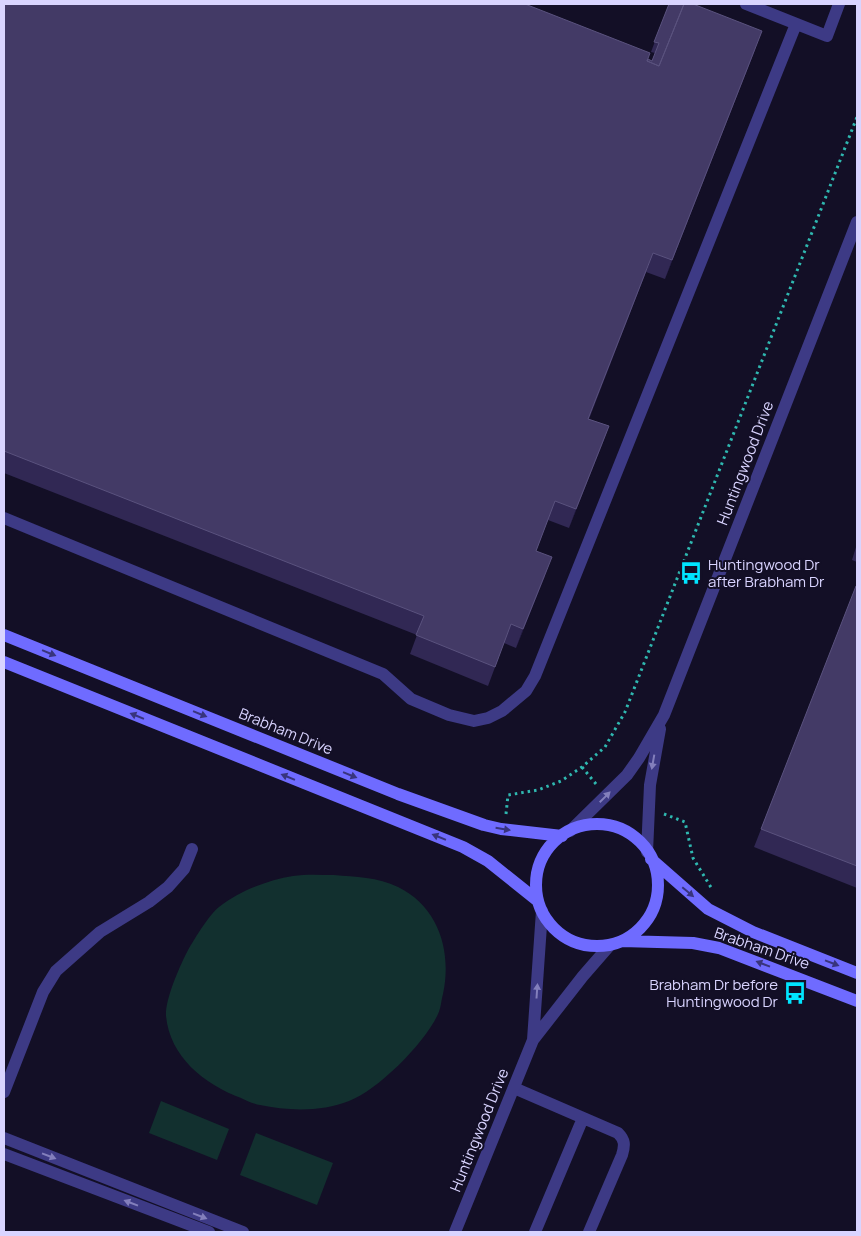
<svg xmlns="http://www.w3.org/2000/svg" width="861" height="1236" font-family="Manrope,sans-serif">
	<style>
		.park { fill: #12302f }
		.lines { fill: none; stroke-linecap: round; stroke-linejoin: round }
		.path { stroke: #2fb8b0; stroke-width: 3; stroke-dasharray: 2.5 4; stroke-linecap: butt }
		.lane { stroke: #3d3a85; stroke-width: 12 }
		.street { stroke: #3d3a85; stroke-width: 12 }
		.secondary { stroke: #6f6bff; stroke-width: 12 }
		.wall { fill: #312854 }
		.shaded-wall { fill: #1d163a }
		.building { fill: #433a66; stroke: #5a527e }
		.oneway { fill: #38347d }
		.oneway2 { fill: #837fbc }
		.labels { text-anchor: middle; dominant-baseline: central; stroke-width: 4; stroke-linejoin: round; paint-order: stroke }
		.street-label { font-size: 15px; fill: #d9d4ff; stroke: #130f26 }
		.poi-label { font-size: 15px; fill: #d9d4ff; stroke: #130f26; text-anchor: start }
	</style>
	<rect width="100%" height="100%" fill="#130f26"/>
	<path class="park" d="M334 875C355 877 378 877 398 887 439 907 452 952 443 994 441 1001 441 1008 438 1014 425 1043 378 1090 349 1101 322 1112 288 1111 260 1105 254 1104 247 1101 241 1098 204 1084 170 1057 166 1016 165 1000 179 968 186 954 193 941 208 916 219 907 239 891 268 880 293 876 306 874 321 875 334 875Z
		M161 1101 229 1129 217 1160 149 1133Z
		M256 1133 333 1163 317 1205 240 1175Z"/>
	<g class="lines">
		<path class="path" d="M582 767 596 784
			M506 814 508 795 538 790 561 781 582 767 605 747 625 712 857 117
			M664 814 685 822 693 858 712 889"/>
		<path class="lane" d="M746 4 827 36 839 4
			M4 518 383 674 411 699 449 715 474 721 488 718 502 711 526 691 535 676 796 24
			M514 1088 618 1133C625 1140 625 1145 622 1155L589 1232
			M4 1092 43 992 56 971 100 932 149 902 168 887 184 869 192 849
			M4 1138 243 1232
			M4 1154 209 1232
			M535 1232 583 1118"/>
		<path class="street" d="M570 831 627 775 639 758 664 715 857 222
			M647 852 650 785 660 729
			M533 1040 542 911
			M455 1232 533 1040 583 976 610 945"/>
		<path class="secondary" d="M4 635 398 794 484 825 501 829 562 836
			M4 662 463 847 488 861 538 901
			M536 885a61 61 0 1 1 122 0a61 61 0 1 1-122 0Z
			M651 859 708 909 753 932 857 973
			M622 941 693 943 719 948 857 1001"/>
	</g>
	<path class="wall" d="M4 4 648 59 652 61 655 53 651 52 669 4 755 50 665 279 646 272 589 419 609 426 602 445 569 528 548 520 536 551 545 576 516 648 504 643 488 686 410 654 417 635 4 473Z
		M857 544V562L852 560Z
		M857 586V888L754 847Z"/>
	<path class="shaded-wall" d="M762 31 755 50 665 279 672 260Z
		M653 253 646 272 581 438 588 419Z
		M609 426 602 445 569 528 576 509Z
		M552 557 545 576 516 648 523 629Z"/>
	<path class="building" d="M4 4H525L650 53 647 61 659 66 684 4H693L762 31 672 260 653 253 588 419 609 426 576 509 555 501 536 551 552 557 523 629 511 624 495 667 416 635 424 616 4 451Z
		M669 4H684L659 66 647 61 648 59 652 61 659 43 654 42Z
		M856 586H857V866L761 829Z"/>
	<defs><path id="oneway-solid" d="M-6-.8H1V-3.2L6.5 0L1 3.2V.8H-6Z" transform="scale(1.25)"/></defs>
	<g class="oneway">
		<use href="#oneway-solid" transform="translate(49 653) rotate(22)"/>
		<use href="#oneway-solid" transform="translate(200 714) rotate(22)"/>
		<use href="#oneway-solid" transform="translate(137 716) rotate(-158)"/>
		<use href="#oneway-solid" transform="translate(350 775) rotate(22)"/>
		<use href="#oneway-solid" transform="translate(288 777) rotate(-158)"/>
		<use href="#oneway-solid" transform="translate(503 829) rotate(9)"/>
		<use href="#oneway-solid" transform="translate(439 837) rotate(-158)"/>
		<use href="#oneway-solid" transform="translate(688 892) rotate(40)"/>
		<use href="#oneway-solid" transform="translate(832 963) rotate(21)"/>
		<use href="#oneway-solid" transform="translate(763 964) rotate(-159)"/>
	</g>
	<g class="oneway2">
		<use href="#oneway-solid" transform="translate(653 762) rotate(100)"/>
		<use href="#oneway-solid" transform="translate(605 797) rotate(-45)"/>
		<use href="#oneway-solid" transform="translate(537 991) rotate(-86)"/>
		<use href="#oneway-solid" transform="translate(49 1156) rotate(21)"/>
		<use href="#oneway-solid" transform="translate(131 1203) rotate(-159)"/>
		<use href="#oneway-solid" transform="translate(200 1216) rotate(21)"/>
	</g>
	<defs>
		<symbol id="bus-bare" viewBox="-9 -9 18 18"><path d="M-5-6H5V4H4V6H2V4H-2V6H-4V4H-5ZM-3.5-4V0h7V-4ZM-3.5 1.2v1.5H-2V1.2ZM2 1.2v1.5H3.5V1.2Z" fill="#00e5ff" stroke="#130f26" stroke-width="2.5" paint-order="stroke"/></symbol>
	</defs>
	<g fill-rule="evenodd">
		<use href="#bus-bare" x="675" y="557" width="32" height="32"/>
		<use href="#bus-bare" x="779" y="977" width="32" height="32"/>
	</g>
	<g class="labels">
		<g class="street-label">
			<text transform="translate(745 463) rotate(-69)">Huntingwood Drive</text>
			<text transform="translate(286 731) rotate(22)">Brabham Drive</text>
			<text transform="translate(762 948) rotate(19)">Brabham Drive</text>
			<text transform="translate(479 1130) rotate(-68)">Huntingwood Drive</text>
		</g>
		<g class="poi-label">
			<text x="708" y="564">Huntingwood Dr<tspan x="708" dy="17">after Brabham Dr</tspan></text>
			<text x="778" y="984" text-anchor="end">Brabham Dr before<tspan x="778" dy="17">Huntingwood Dr</tspan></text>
		</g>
	</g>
	<rect width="861" height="1236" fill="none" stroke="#d9d4ff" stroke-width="10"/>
</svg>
